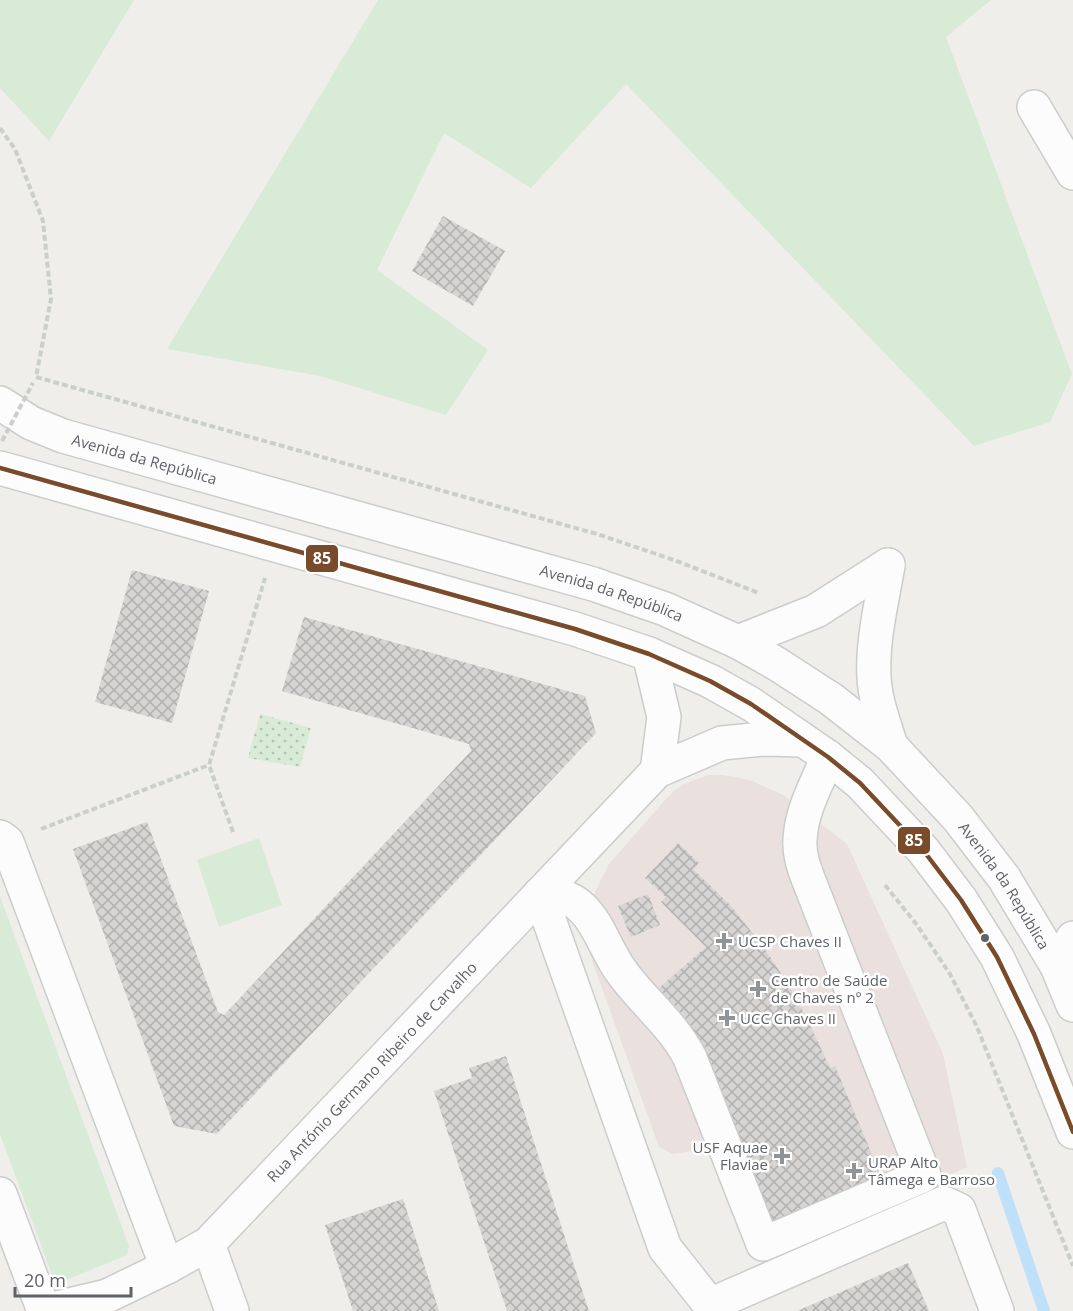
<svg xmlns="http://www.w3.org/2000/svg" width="1073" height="1311" font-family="'Open Sans',sans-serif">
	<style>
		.medical { fill: #eae0de }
		.green { fill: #d8ebd6 }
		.park { fill: url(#park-dots) }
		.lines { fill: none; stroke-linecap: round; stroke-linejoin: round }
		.stream { stroke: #bfe0f9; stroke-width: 12 }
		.building { fill: url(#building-cross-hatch) }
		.minor-casing { stroke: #cbcccc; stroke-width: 36 }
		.path { stroke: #cacfcc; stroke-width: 4; stroke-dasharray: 6 3; stroke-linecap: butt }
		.minor { stroke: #fdfcfc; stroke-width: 33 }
		.path-bridge { stroke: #cacfcc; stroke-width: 4; stroke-dasharray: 6 3; stroke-linecap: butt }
		.bus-1-casing { stroke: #fff; stroke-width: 9 }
		.bus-1 { stroke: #7a4b2a; stroke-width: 4.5 }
		.bus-dot { fill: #5f6368; stroke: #fff; stroke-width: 2 }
		.poi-dot { fill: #919496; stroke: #fff; stroke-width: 2 }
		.labels { text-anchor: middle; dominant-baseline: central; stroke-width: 5; stroke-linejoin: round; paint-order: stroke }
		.street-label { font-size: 15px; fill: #5f6368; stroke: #fff }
		.poi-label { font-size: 15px; fill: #5f6368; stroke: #fff; text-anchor: start }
		.line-badge { stroke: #fff; stroke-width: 2 }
		.badge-label { font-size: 16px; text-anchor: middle; font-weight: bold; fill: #fff }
	</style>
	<defs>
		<pattern id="park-dots" width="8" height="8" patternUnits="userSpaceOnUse" patternTransform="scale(1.5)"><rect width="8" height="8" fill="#d8ebd6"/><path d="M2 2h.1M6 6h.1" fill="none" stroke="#b2c2b1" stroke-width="1.8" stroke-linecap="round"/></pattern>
		<pattern id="building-cross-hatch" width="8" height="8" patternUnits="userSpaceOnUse" patternTransform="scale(1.5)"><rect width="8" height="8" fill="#d6d5d3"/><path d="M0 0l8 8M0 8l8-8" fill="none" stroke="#b1b0af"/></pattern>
	</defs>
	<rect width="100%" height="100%" fill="#efeeea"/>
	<path class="medical" d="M708 775H721L737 777 752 781 783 795 847 844 943 1054 967 1167 756 1260 716 1164 710 1157 702 1153 693 1151 672 1154 659 1147 579 924 609 864 666 799 674 791 684 784Z"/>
	<path class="green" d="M0 0H134L49 141 0 88Z
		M378 0H991L946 37 1072 374 1050 422 974 446 626 84 531 188 444 133 377 270 488 350 446 415 320 376 167 349Z
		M259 838 282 905 219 927 197 860Z
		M0 896 129 1246 127 1255 61 1282 52 1275 0 1134Z"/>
	<path class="park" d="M260 714 311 728 300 767 248 758Z"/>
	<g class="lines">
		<path class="stream" d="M998 1173 1044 1311"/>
	</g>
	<path class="building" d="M443 216 505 251 473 306 412 271Z
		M132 570 209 591 172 723 95 702Z
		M304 617 585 696 596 733 217 1134 174 1126 73 849 147 822 218 1012 224 1015 471 751 469 744 282 691Z
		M678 843 699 863 693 869 731 906 764 948 790 987 809 1023 830 1068 835 1066 883 1181 772 1228 705 1052 683 1015 659 988 706 947 661 902 666 897 645 878Z
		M648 894 660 925 631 937 618 906Z
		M506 1056 585 1299 589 1311H507L434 1091 472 1078 469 1068Z
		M403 1199 439 1311H353L325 1225Z
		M908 1263 929 1311H797Z"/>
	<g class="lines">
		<defs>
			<g id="minor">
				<path d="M1034 107 1073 173"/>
				<path id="s1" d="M0 403 31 423 63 436 593 584 665 609 738 642 777 664 831 699 891 746 958 818 1004 878 1057 966 1073 1005"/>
				<path d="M0 468 575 629 649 654 710 681 751 704 828 757 860 783 923 850 961 900 997 957 1034 1034 1073 1132"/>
				<path d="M888 565C882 602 872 640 874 677 875 700 884 723 891 746"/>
				<path d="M738 642 816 611 888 565"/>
				<path d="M649 654 664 717 657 771"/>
				<path d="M828 757C817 783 801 811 800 840 799 855 804 868 809 881L924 1175 763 1244 690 1058C673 1024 643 1002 621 971 607 952 599 924 582 908 570 896 556 894 540 894L665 1248 710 1305 944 1203 959 1210 997 1311"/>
				<path d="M0 837 7 842 167 1267"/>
				<path d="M1057 966 1073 938"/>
				<path d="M0 1194 44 1311"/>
				<path d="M208 1244 232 1311"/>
				<path id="s2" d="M44 1311 107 1296 167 1267 208 1244 657 771 722 743 764 739 803 740"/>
			</g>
		</defs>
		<use href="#minor" class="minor-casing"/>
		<path class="path" d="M0 128 15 149 43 221 51 299 36 377
			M36 377 597 534 674 560 759 593
			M41 829 209 765
			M233 832 209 765 265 578
			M885 885 917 925 950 974 977 1027 1073 1266"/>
		<use href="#minor" class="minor"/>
		<path class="path-bridge" d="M2 441 33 383"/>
		<defs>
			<path id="bus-1" d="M0 468 575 629 649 654 710 681 751 704 828 757 860 783 923 850 961 900 997 957 1034 1034 1073 1132"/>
		</defs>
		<use href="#bus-1" class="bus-1-casing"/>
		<use href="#bus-1" class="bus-1"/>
	</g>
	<circle class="bus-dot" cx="985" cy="938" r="5"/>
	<g class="poi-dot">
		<path d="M721 932h6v6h6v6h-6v6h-6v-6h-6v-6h6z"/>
		<path d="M755 980h6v6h6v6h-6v6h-6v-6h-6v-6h6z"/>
		<path d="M724 1009h6v6h6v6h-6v6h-6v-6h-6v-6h6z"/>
		<path d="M779 1147h6v6h6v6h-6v6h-6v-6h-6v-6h6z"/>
		<path d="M851 1162h6v6h6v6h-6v6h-6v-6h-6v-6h6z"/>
	</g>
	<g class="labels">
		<g class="street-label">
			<text stroke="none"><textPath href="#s1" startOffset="156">Avenida da República</textPath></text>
			<text stroke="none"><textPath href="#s1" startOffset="642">Avenida da República</textPath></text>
			<text stroke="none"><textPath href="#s1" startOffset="1144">Avenida da República</textPath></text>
			<text stroke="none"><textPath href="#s2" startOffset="416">Rua António Germano Ribeiro de Carvalho</textPath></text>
		</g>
		<g class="poi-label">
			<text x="738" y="941">UCSP Chaves II</text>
			<text x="771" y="980">Centro de Saúde<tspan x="771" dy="17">de Chaves nº 2</tspan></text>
			<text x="740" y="1018">UCC Chaves II</text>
			<text x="768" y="1147" text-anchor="end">USF Aquae<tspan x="768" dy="17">Flaviae</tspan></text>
			<text x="868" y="1162">URAP Alto<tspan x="868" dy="17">Tâmega e Barroso</tspan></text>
		</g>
	</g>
	<g class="line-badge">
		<rect x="305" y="544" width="34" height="29" rx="6" fill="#7a4b2a"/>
		<rect x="897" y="826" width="34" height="29" rx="6" fill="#7a4b2a"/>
	</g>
	<g class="badge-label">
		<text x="322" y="564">85</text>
		<text x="914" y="846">85</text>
	</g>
	<path d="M15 1287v9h116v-9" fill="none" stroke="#5f6368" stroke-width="3"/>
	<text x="24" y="1287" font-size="18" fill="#5f6368" stroke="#ffffff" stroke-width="4.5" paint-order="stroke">20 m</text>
</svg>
